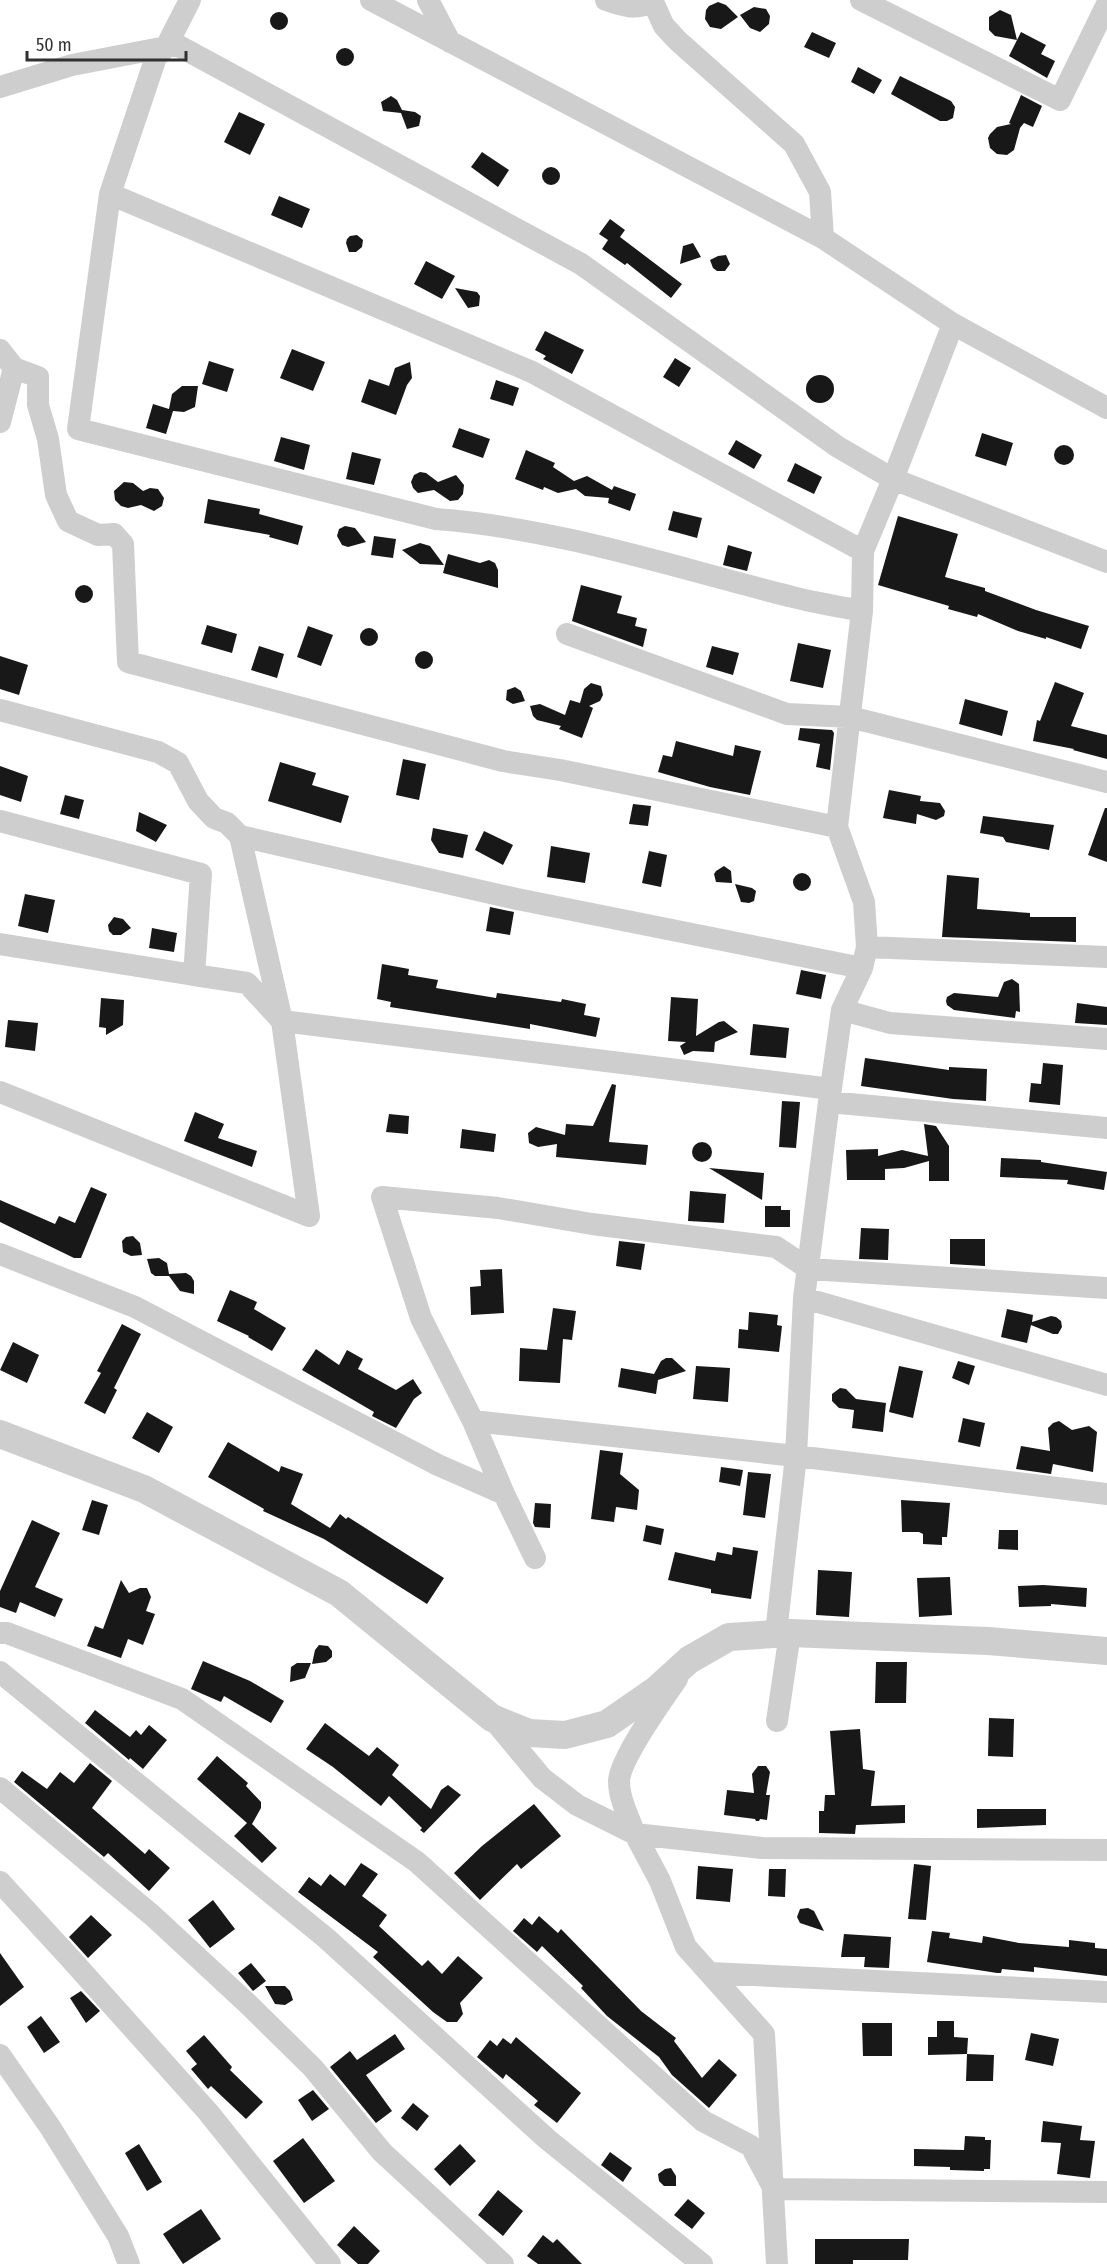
<svg xmlns="http://www.w3.org/2000/svg" width="1107" height="2264" font-family="'Fira Sans Condensed',sans-serif">
	<style>
		.building { fill: #181818 }
		.lines { fill: none; stroke-linecap: round; stroke-linejoin: round }
		.minor { stroke: #cecece; stroke-width: 22 }
		.tertiary { stroke: #cecece; stroke-width: 28 }
	</style>
	<rect width="100%" height="100%" fill="#fff"/>
	<path class="building" d="M718 2 726 5 738 17 721 29 710 27 705 19 706 10 709 6Z
		M754 7 766 9 770 16 769 24 760 32 750 28 740 15Z
		M1000 10 1011 15 1017 40 995 36 989 30V17Z
		M270 21a9 9 0 1 1 18 0a9 9 0 1 1-18 0Z
		M812 32 836 43 829 58 804 47Z
		M1021 32 1046 45 1041 54 1055 61 1047 78 1009 56Z
		M336 57a9 9 0 1 1 18 0a9 9 0 1 1-18 0Z
		M858 67 882 80 874 94 851 82Z
		M900 76 951 101 955 107 953 118 947 121H940L891 94Z
		M1021 95 1042 106 1033 127 1024 123 1020 128 1014 150 1007 155 997 154 990 148 988 138 990 134 997 127 1011 124 1009 123Z
		M391 96 397 100 402 110 415 112 421 116 419 126 407 129 401 113 383 111 381 102Z
		M239 112 265 124 250 155 224 142Z
		M482 152 509 170 498 187 471 167Z
		M542 176a9 9 0 1 1 18 0a9 9 0 1 1-18 0Z
		M279 196 310 209 302 228 271 215Z
		M610 219 625 230 620 237 682 284 671 298 627 263 625 265 602 249 608 240 599 234Z
		M357 235 363 240 362 247 356 252H349L346 243 347 239 350 236Z
		M693 243 701 257 680 264 683 246Z
		M726 255 730 264 725 271H717L713 268 710 260 718 256Z
		M426 261 455 276 442 299 414 284Z
		M455 288 477 292 480 296 479 306 468 308Z
		M545 331 584 350 572 374 543 359 546 356 535 350Z
		M292 349 325 362 313 391 280 378Z
		M675 358 691 368 679 387 663 377Z
		M209 361 234 369 227 392 202 384Z
		M410 362 412 378 407 385 396 415 361 402 369 379 389 386 395 368Z
		M806 389a14 14 0 1 1 28 0a14 14 0 1 1-28 0Z
		M496 380 519 388 513 406 490 399Z
		M182 386H198L195 407 184 412 173 411 166 434 146 428 153 404 169 409 172 394Z
		M459 428 490 439 483 458 452 447Z
		M982 433 1013 443 1006 466 975 456Z
		M281 437 310 445 304 470 274 461Z
		M736 440 762 455 754 469 728 454Z
		M1054 455a10 10 0 1 1 20 0a10 10 0 1 1-20 0Z
		M526 450 555 463 553 467 574 481 587 476 612 490 614 486 636 494 630 511 608 503 609 498 585 496 576 489 558 493 544 487 543 490 515 479Z
		M352 452 381 459 374 485 346 479Z
		M795 463 822 477 814 494 787 481Z
		M420 472 426 473 438 482 456 475 464 485 463 494 458 500 450 501 434 490 418 493 413 488 411 482 414 475Z
		M124 482 133 483 143 491 150 488 158 489 164 498 162 506 154 511 141 505 128 508 121 506 115 500 114 491Z
		M208 499 260 509 259 514 303 526 298 545 269 537 270 535 204 523Z
		M673 511 702 518 697 538 668 530Z
		M898 516 958 534 945 577 985 588V591L1036 610 1089 626 1081 649 1046 637V639L1018 631 978 614 977 617 948 609 949 606 878 585Z
		M345 526 355 528 366 542 348 547 342 545 337 536 339 529Z
		M374 536 396 539 393 558 371 555Z
		M420 543 430 546 444 565 420 564 402 550Z
		M728 545 752 552 747 571 723 565Z
		M448 554 480 563 489 560 495 563 498 570V588L443 573Z
		M581 585 622 596 617 613 637 618 635 626 647 629 643 647 572 621Z
		M75 594a9 9 0 1 1 18 0a9 9 0 1 1-18 0Z
		M207 625 237 634 232 653 201 644Z
		M308 626 333 635 321 666 297 657Z
		M360 637a9 9 0 1 1 18 0a9 9 0 1 1-18 0Z
		M798 643 831 650 823 688 790 681Z
		M259 646 284 654 277 678 251 670Z
		M712 646 739 653 733 675 706 667Z
		M415 660a9 9 0 1 1 18 0a9 9 0 1 1-18 0Z
		M0 656 28 665 19 695 0 689Z
		M1055 682 1084 693 1071 726 1107 735V759L1073 750 1074 749 1033 741 1037 720 1040 721Z
		M591 683 601 686 603 695 600 701 589 706 593 708 582 738 559 729 561 726 537 720 533 716 530 706 540 704 565 715 570 700 580 703 584 689Z
		M515 687 521 691 525 701 513 704 506 700 507 690Z
		M965 699 1008 711 1002 736 959 724Z
		M800 728 832 730 834 733 830 770 816 767 820 744 798 740Z
		M676 741 733 756 735 745 761 751 750 795 710 787 658 772 663 755 672 757Z
		M403 759 426 764 419 800 396 795Z
		M280 762 316 773 312 785 349 796 341 823 268 801Z
		M0 766 28 776 21 802 0 795Z
		M889 790 921 796 920 801 940 803 945 811 944 816 936 820 917 814 916 824 883 818Z
		M65 795 84 800 79 819 60 814Z
		M633 804 651 806 648 826 629 824Z
		M1105 808H1107V862L1088 855Z
		M139 812 167 825 156 842 136 831Z
		M983 816 1054 825 1049 850 1006 842 1003 837 980 833Z
		M433 828 468 835 463 858 439 853 431 840Z
		M484 831 513 845 503 865 475 850Z
		M551 846 590 853 585 883 547 877Z
		M649 851 667 855 661 887 642 883Z
		M724 866 731 871 732 883 716 882 714 874 716 871Z
		M793 882a9 9 0 1 1 18 0a9 9 0 1 1-18 0Z
		M947 875 979 878 977 909 1030 913V917H1076V942L942 937Z
		M735 884 752 888 756 891 754 901 749 903 741 902Z
		M25 894 55 900 48 933 18 926Z
		M490 907 514 912 510 935 486 931Z
		M114 917 123 919 131 928 121 935H113L109 931 108 925Z
		M152 928 177 933 174 952 149 948Z
		M382 964 409 969 408 975 438 980 436 988 496 998 497 993 561 1002 562 999 586 1004 584 1015 600 1018 596 1037 530 1024V1029L390 1007 391 1002 377 999Z
		M801 970 826 975 821 999 796 994Z
		M1012 979 1019 984 1020 1012 1016 1011 1015 1018 954 1010 947 1005 946 1001 947 997 954 993 998 997 1004 982Z
		M671 997 698 999 696 1036 719 1022 724 1021 738 1032 715 1042 714 1052 693 1051 684 1055 680 1046 686 1042 668 1041Z
		M101 998 124 1000 123 1025 106 1035V1028L99 1027Z
		M1077 1003 1107 1007V1025L1075 1023Z
		M8 1020 38 1023 35 1051 5 1047Z
		M753 1024 789 1028 786 1058 750 1055Z
		M865 1058 949 1070V1067L987 1069 986 1101 953 1099 861 1086Z
		M1043 1063 1063 1065 1060 1105 1029 1102 1031 1083 1041 1084Z
		M612 1084 616 1085 609 1142 648 1145 646 1165 556 1157 557 1144 538 1147 529 1143 528 1133 536 1127 565 1135 566 1124 593 1126Z
		M782 1101 800 1102 796 1148 779 1147Z
		M195 1112 224 1124 218 1138 257 1151 252 1167 184 1141Z
		M389 1114 409 1116 408 1134 386 1132Z
		M924 1124 936 1126 949 1146V1181H929V1161L904 1168 885 1169V1180H847L846 1150 878 1149V1156L902 1150 928 1156Z
		M462 1129 496 1134 494 1152 460 1148Z
		M692 1152a10 10 0 1 1 20 0a10 10 0 1 1-20 0Z
		M1001 1158 1041 1160V1162L1107 1172 1104 1190 1067 1184 1068 1180 1000 1177Z
		M709 1168 764 1173 762 1200Z
		M91 1187 107 1194 81 1258H74L0 1222V1200L55 1224 59 1216 75 1223Z
		M690 1191 726 1194 724 1223 688 1221Z
		M765 1206H781V1210H790V1227H765Z
		M861 1228 889 1229 888 1260 859 1259Z
		M133 1236 140 1243 142 1255 131 1256 123 1252 122 1241 126 1237Z
		M950 1239H985V1266L950 1264Z
		M619 1241 645 1244 641 1270 616 1266Z
		M159 1258 167 1263 169 1274 186 1273 191 1276 194 1281V1294L180 1291 169 1276H155L151 1273 147 1259Z
		M502 1269 504 1313 471 1315 470 1287 481 1286 480 1270Z
		M230 1290 257 1302 254 1309 286 1328 272 1351 248 1337 249 1336 217 1321Z
		M553 1308 576 1311 572 1340 563 1339 560 1383 519 1381 520 1348 547 1350Z
		M1007 1309 1033 1315 1032 1322 1051 1316 1056 1317 1061 1321 1062 1327 1058 1334H1053L1031 1325 1027 1343 1001 1337Z
		M749 1312 778 1315 777 1325 782 1326 779 1352 738 1348 739 1329 748 1330Z
		M122 1324 141 1334 114 1388 117 1390 105 1414 84 1403 101 1373 97 1371Z
		M13 1342 39 1355 27 1383 0 1370Z
		M316 1349 339 1365 347 1350 363 1359 358 1369 396 1390 413 1379 422 1393 414 1399 396 1428 372 1416 374 1412 302 1370Z
		M666 1358H672L686 1371 658 1380 656 1394 618 1387 621 1368 654 1374 661 1361Z
		M958 1361 975 1366 969 1385 952 1378Z
		M696 1366 730 1368 728 1402 693 1399Z
		M899 1366 923 1371 913 1418 889 1412Z
		M840 1388 846 1389 856 1399 886 1403 883 1432 852 1428 854 1410 839 1408 832 1401V1394Z
		M147 1412 173 1427 159 1453 132 1438Z
		M963 1418 985 1423 980 1447 958 1442Z
		M1059 1421 1072 1430 1089 1426 1097 1432 1093 1472 1053 1464 1051 1474 1016 1469 1021 1446 1050 1451 1048 1428 1053 1423Z
		M228 1442 279 1472 281 1466 303 1474 291 1504 330 1528 340 1514 346 1519 348 1517 444 1578 427 1604 324 1539 263 1511 264 1509 208 1477Z
		M600 1450 623 1453 620 1474 639 1490 637 1510 616 1507 614 1522 591 1519Z
		M721 1467 743 1470 740 1486 719 1482Z
		M748 1472 771 1474 765 1518 743 1515Z
		M92 1500 108 1505 99 1535 82 1530Z
		M901 1500 950 1503 947 1537H942V1545L923 1544V1534L919 1532H902Z
		M535 1503 551 1504 550 1528 535 1527 533 1523Z
		M32 1520 60 1533 35 1587 63 1599 55 1617 20 1602 16 1613 0 1607V1591Z
		M646 1525 664 1529 661 1545 643 1541Z
		M999 1530H1018V1550L998 1549Z
		M733 1547 758 1551 751 1599 711 1593V1589L668 1580 675 1552 715 1561 717 1552 732 1555Z
		M818 1570 852 1572 849 1617 816 1615Z
		M950 1577 952 1615 919 1617 917 1578Z
		M121 1580 129 1593 140 1588H147L151 1597 146 1611 155 1614 143 1645 128 1639 121 1658 87 1646 95 1626 103 1629Z
		M1043 1585 1087 1588 1086 1607 1051 1604V1606L1019 1607 1018 1586Z
		M319 1645 328 1646 332 1651V1657L326 1662 312 1664 315 1650Z
		M203 1661 250 1681 284 1701 271 1723 224 1696 221 1702 191 1689Z
		M876 1662H907L906 1703H875Z
		M297 1663H311L305 1678 290 1682 291 1667Z
		M95 1710 130 1737 136 1730 141 1735 149 1725 167 1740 143 1769 130 1758 129 1760 85 1723Z
		M989 1718 1014 1719 1013 1757 988 1756Z
		M325 1723 369 1756 377 1747 399 1765 392 1775 431 1809 441 1790 448 1785 461 1795 424 1833 420 1830 422 1828 389 1796 381 1806 333 1767 306 1749Z
		M860 1729 863 1769 875 1771 871 1806 905 1805V1823L856 1825 855 1834 819 1833V1811H824L825 1795H835L830 1731Z
		M217 1756 248 1783 246 1786 261 1802V1808L252 1824 277 1848 262 1863 234 1836 247 1823 197 1779Z
		M90 1763 112 1781 92 1808 145 1854 149 1849 170 1868 149 1891 108 1853 104 1857 14 1782 22 1771 47 1789 60 1772 74 1783Z
		M758 1766H766L770 1772 766 1795H770L767 1820 760 1819 759 1821H756L755 1819 724 1815 727 1790 754 1793 752 1774Z
		M534 1804 561 1836 521 1869 517 1864 480 1900 454 1873 482 1846Z
		M977 1809H1046V1825L977 1828Z
		M361 1863 378 1874 362 1896 387 1915 379 1926 422 1966 428 1960 442 1974 458 1956 483 1978 460 2003 463 2014 457 2022H447L433 2012 373 1957 378 1952 298 1892 309 1877 321 1886 330 1874 345 1886Z
		M914 1864 931 1866 926 1920 908 1919Z
		M698 1866 733 1869 730 1902 696 1899Z
		M769 1869H786L785 1897 768 1896Z
		M213 1900 235 1929 210 1948 188 1920Z
		M808 1908 814 1911 824 1931 800 1923 797 1917 800 1909Z
		M91 1915 112 1935 88 1958 69 1937Z
		M539 1916 558 1933 561 1929 641 2011 676 2038 674 2041 702 2078 719 2059 737 2075 709 2108 672 2075 659 2057 607 2016 581 1988 583 1986 542 1946 537 1952 513 1931 524 1918 532 1925Z
		M932 1931 950 1933 949 1938 982 1943 983 1936 1019 1943 1069 1947V1940L1095 1943V1948L1107 1949V1976L1034 1967V1972L1002 1969 1001 1973H997L927 1962Z
		M844 1934 891 1937 889 1968 864 1967 865 1957H841Z
		M0 1953 24 1987 0 2006Z
		M251 1963 266 1981 253 1991 238 1973Z
		M265 1986H285L290 1991 293 2000 285 2005 275 2004Z
		M81 1991 100 2011 86 2023 70 1998Z
		M41 2016 60 2042 44 2053 27 2027Z
		M937 2021H954V2037L968 2038 967 2054 928 2055V2037H937Z
		M862 2023H892V2056H863Z
		M1031 2033 1059 2039 1053 2066 1025 2060Z
		M395 2034 405 2049 366 2075 392 2111 376 2123 330 2067 350 2051 357 2060Z
		M204 2035 232 2067 230 2070 263 2102 246 2119 211 2086 208 2089 191 2069 197 2064 186 2051Z
		M516 2037 581 2093 557 2123 534 2105 538 2101 506 2074 503 2079 477 2057 490 2040 497 2046 503 2038 511 2044Z
		M967 2054 994 2055 993 2081H966Z
		M313 2090 329 2109 312 2121 298 2100Z
		M413 2103 429 2116 417 2131 401 2118Z
		M1043 2121 1082 2126 1080 2140 1095 2141 1090 2178 1057 2174 1061 2143 1041 2142Z
		M965 2136 985 2137V2140H991L990 2169H984V2171L950 2170V2167L914 2166V2149L964 2150Z
		M303 2138 335 2181 304 2203 273 2161Z
		M139 2144 162 2182 147 2191 125 2153Z
		M460 2144 476 2161 450 2186 434 2169Z
		M610 2152 632 2168 623 2182 601 2165Z
		M671 2168 676 2176V2186H664L659 2181 658 2174 665 2169Z
		M498 2190 523 2211 503 2236 478 2215Z
		M688 2199 705 2213 692 2229 674 2215Z
		M201 2209 221 2239 183 2264 163 2234Z
		M354 2226 380 2251 368 2264H358L337 2245Z
		M543 2235 553 2243 557 2239 582 2264H538L527 2256Z
		M815 2239H909L908 2260H853V2264H815Z"/>
	<g class="lines">
		<path class="minor" d="M371 0 823 238 953 324 1107 408
			M428 0 450 42
			M606 0C623 6 635 10 652 2
			M652 0 664 26 678 41 794 144 820 192 823 238
			M861 0 1060 100 1107 4
			M0 87 72 65 166 47 190 0
			M110 194 532 372 863 551
			M0 350 14 368 0 422
			M14 368 38 377V405L48 439 56 495 68 521 98 535 114 534 123 544 128 662 503 761 560 770 837 827
			M862 611C836 606 810 602 785 595 670 566 555 528 436 519L78 429 110 194 156 57 166 47 177 45 581 264 838 447 893 479 1107 562
			M567 634 787 714 850 717 1107 782
			M0 710 158 752 178 763 198 801 214 818 227 823 240 836 282 1021 831 1089
			M0 821 201 874 194 975 247 983 282 1021 309 1216 0 1092
			M240 836 517 899 862 968
			M0 944 194 975
			M867 947 1107 957
			M842 1010 890 1023 1107 1039
			M829 1102 1107 1128
			M0 1254 135 1307 438 1465 504 1494
			M804 1298 1107 1385
			M473 1421 796 1456 1107 1494
			M535 1558 504 1494 473 1421 421 1318 382 1197 498 1208 592 1224 776 1247 809 1269 1107 1288
			M0 1633H7L182 1699 417 1862 703 2121 751 2146 774 2189 1107 2192
			M776 1633 796 1456 804 1298 829 1102 842 1010 862 968 867 947 864 902 837 827 862 611 863 551 893 479 953 324
			M0 1672 326 1938 547 2139 702 2264
			M677 1679C663 1699 620 1759 619 1781 619 1799 629 1818 635 1834L762 1848 1107 1850
			M492 1718 542 1778 577 1805 635 1834 660 1881 686 1947 764 2034 777 2264
			M777 1721 790 1633
			M0 1788 153 1916 249 2005 313 2068 382 2152 503 2264
			M0 1882 69 1957 208 2112 330 2264
			M710 1973 1107 1992
			M0 2055 50 2127 118 2236 129 2264"/>
		<path class="tertiary" d="M0 1434 144 1489 339 1593 492 1718 529 1733 565 1735 607 1724 656 1690 689 1660 729 1637 790 1633 988 1641 1107 1651"/>
	</g>
	<path d="M27 51v9h159v-9" fill="none" stroke="#313131" stroke-width="3"/>
	<text x="36" y="51" font-size="18" fill="#313131" stroke="#ffffff" stroke-width="4.5" paint-order="stroke">50 m</text>
</svg>
